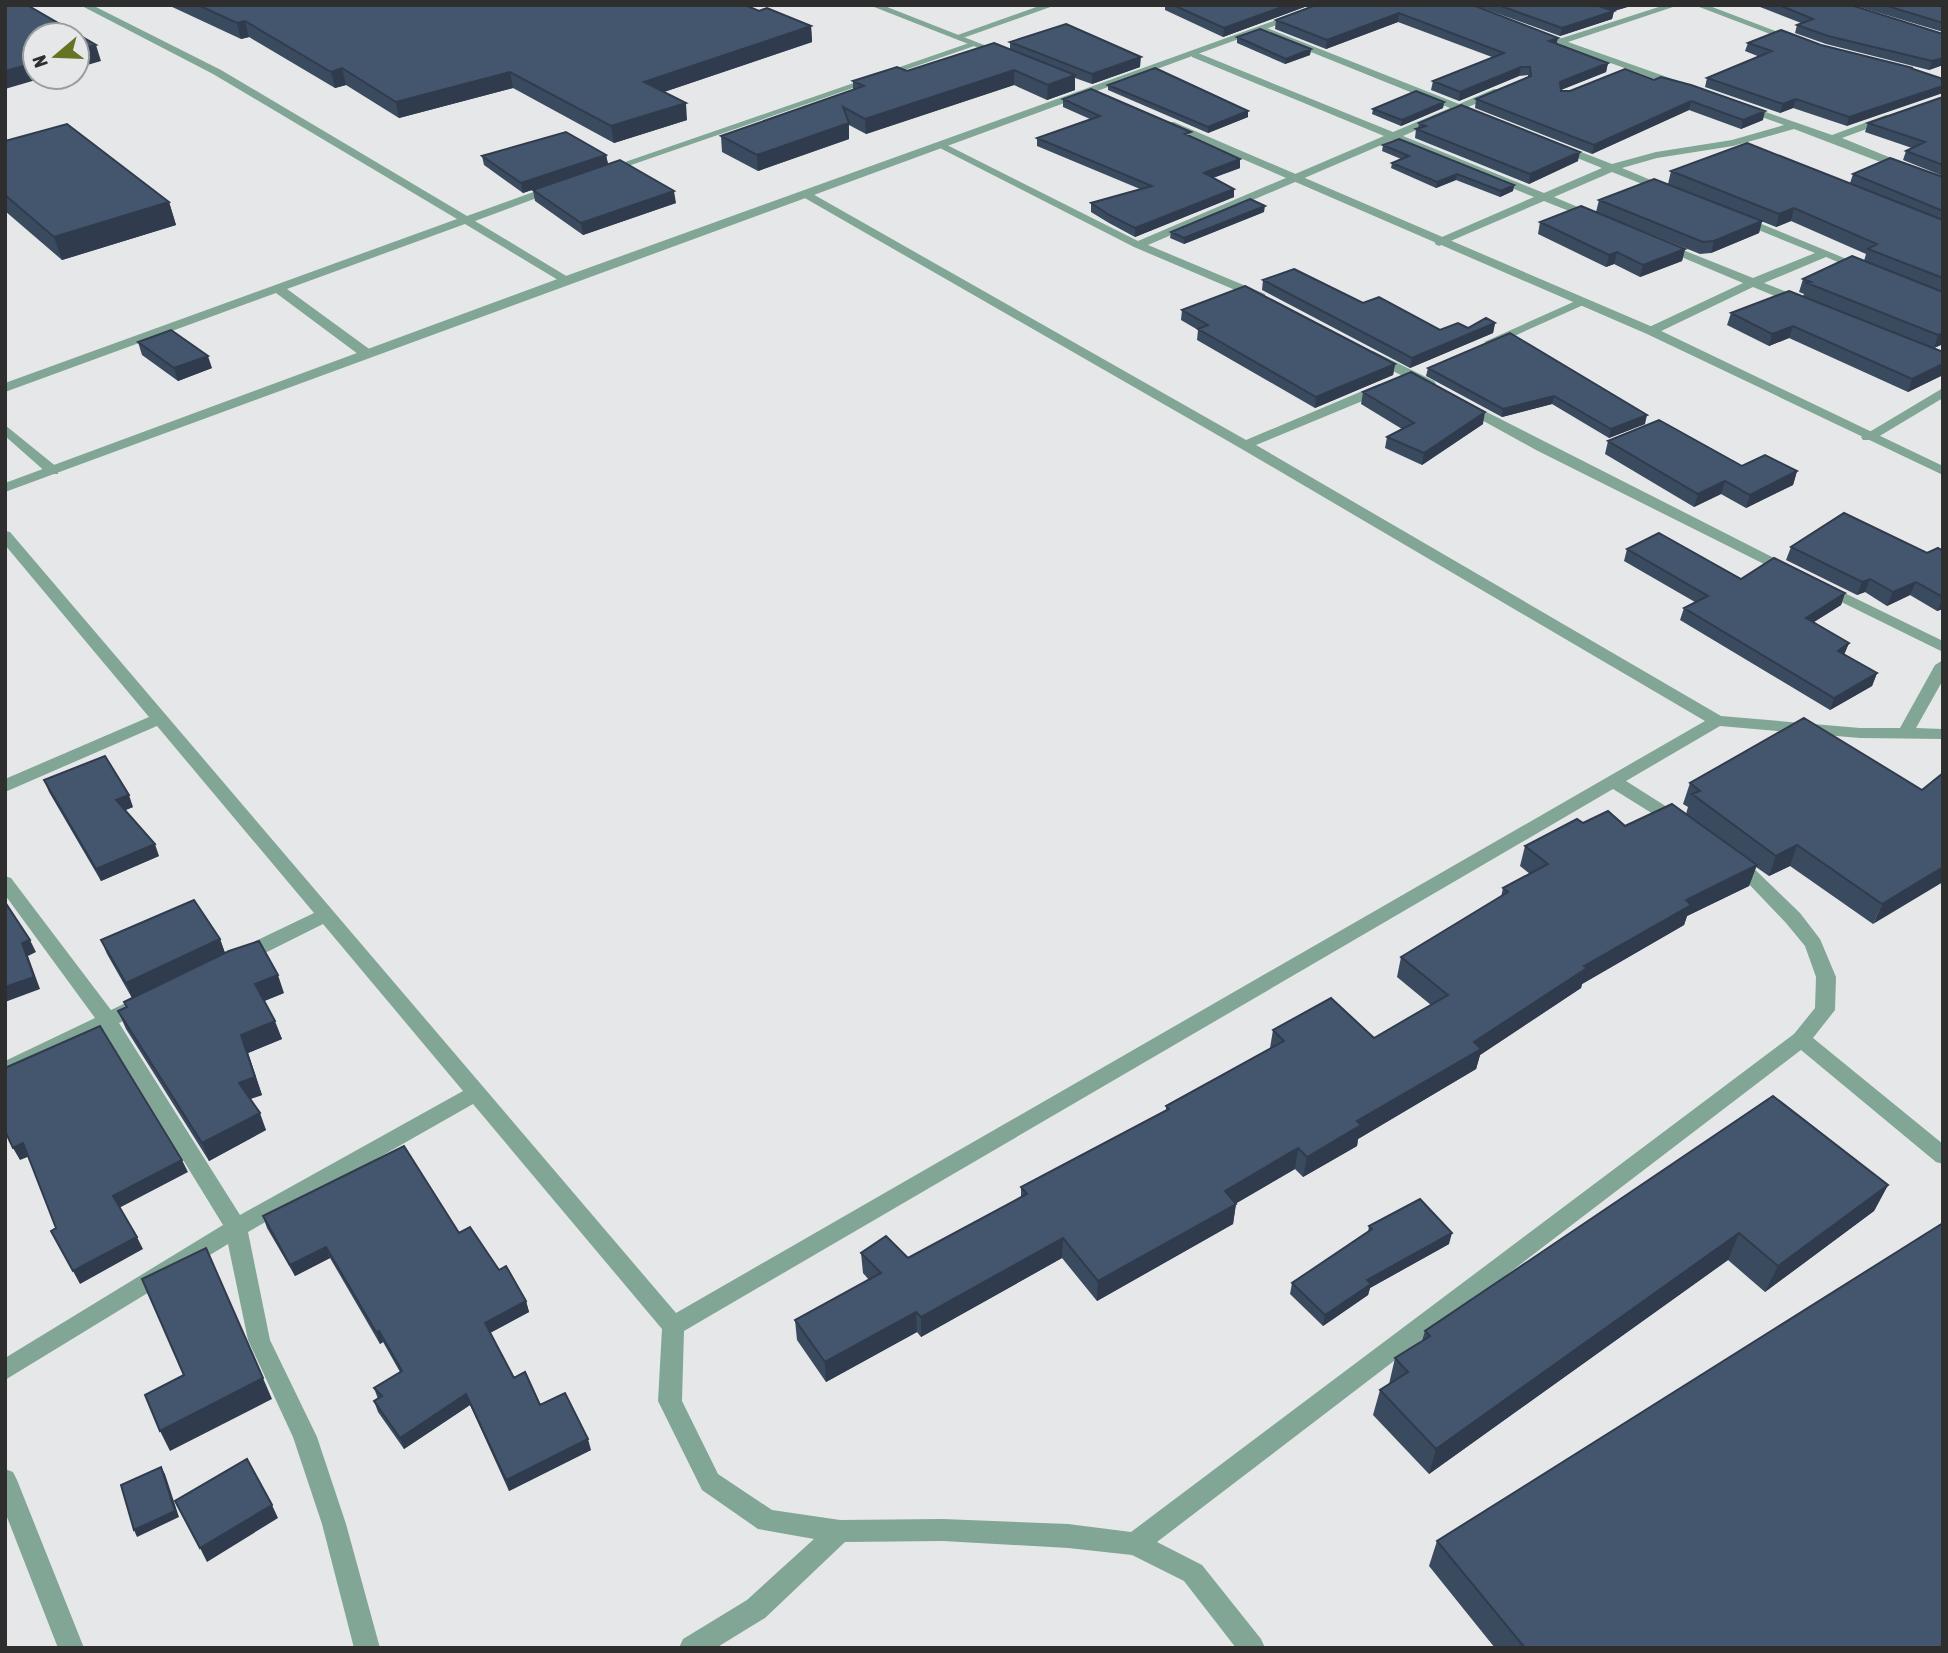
<svg xmlns="http://www.w3.org/2000/svg" width="1948" height="1653" font-family="'Asap Condensed',sans-serif">
	<style>
		.lines { fill: none; stroke-linecap: round; stroke-linejoin: round }
		.service { fill: #81a695; fill-rule: evenodd }
		.minor { fill: #81a695; fill-rule: evenodd }
		.wall { fill: #3a4a5f }
		.shaded-wall { fill: #303c4d }
		.building { fill: #44566e; stroke: #303c4d; stroke-width: 2 }
	</style>
	<rect width="100%" height="100%" fill="#e6e7e9"/>
	<g class="lines">
		<path class="service" d="M80 5H92L221 70 467 216 550 186H558V190L475 221 573 280 563 283 465 224 287 289 372 351V357H362L276 293 5 392V383L457 219 213 74Z
			M1042 5H1056L960 39 952 37Z
			M1665 5H1679L1568 42 1684 83V87L1680 88 1530 34 1535 31 1559 39Z
			M1694 5H1707L1802 41 1794 43Z
			M1261 28H1267L1459 104 1494 89H1502V93L1468 107 1482 113V117L1459 111 1403 136 1544 193 1602 168 1555 149V145H1563L1612 164 1656 152 1732 140 1784 125 1739 109 1738 107 1743 104 1832 135 1886 115H1894V119L1842 138 1943 179V186L1794 129 1733 146 1657 158 1622 168 1670 188V192H1662L1612 172 1554 197 1597 215V219H1589L1544 201 1439 246 1435 244V240L1534 197 1393 140 1148 245 1265 294V300L1261 301 1134 247 934 145 943 143 1138 241 1384 136 1192 57V53H1198L1393 132 1450 108 1261 32Z
			M972 42 980 44 608 173 599 171Z
			M803 193H811L1246 440 1379 384H1389V390L1256 445 1721 716 1860 728H1900L1935 665 1943 660V680L1916 728 1943 729V739L1860 738 1720 726 1626 781 1686 819 1689 823 1686 827H1674L1613 789 684 1331 682 1401 718 1474 772 1510 840 1520 943 1519 1068 1524 1131 1532 1794 1034 1815 1008 1816 977 1805 946 1786 923 1726 860 1735 854 1741 856 1800 913 1820 939 1836 977 1835 1010 1813 1038 1943 1144V1164L1936 1162 1801 1050 1157 1542 1202 1565 1261 1639 1265 1648H1236L1184 1581 1132 1555 1068 1548 943 1541 845 1542 765 1618 716 1648H679L683 1639 747 1600 814 1539 758 1529 702 1490 658 1401 662 1329 473 1104 248 1232 270 1340 317 1437 346 1524 380 1648H354L322 1524 293 1437 248 1340 228 1244 5 1380V1358L223 1225 104 1031 5 1078V1061L95 1018 5 895V876L11 878 111 1010 134 999H148L151 1004 148 1009 119 1023 240 1215 463 1091 323 924 249 961H235L233 956 235 951 314 913 157 726 5 792V779L149 717 5 545V531L10 532 676 1313 1705 721 1240 448 803 197Z
			M1734 216H1742L1871 269 1861 272 1826 257 1764 283 1807 300V306H1799L1753 287 1655 334H1647V328L1743 283 1660 248V244H1668L1753 278 1815 253 1734 220Z
			M1580 299 1590 302 1494 345 1484 342Z
			M1373 351 1434 381 1436 384 1434 387H1424L1368 358 1367 355Z
			M1943 388V398L1873 440H1863L1861 437Z
			M1465 401 1794 568 1796 571 1789 575 1784 574 1536 450 1460 408 1458 405Z
			M5 425 58 468V474H48L5 436Z
			M1824 583 1943 641V652L1819 591 1816 588Z
			M5 1469 13 1472 17 1480 84 1648H58L5 1512Z"/>
		<path class="minor" d="M869 5H882L1007 54 999 56Z
			M1318 5H1331L5 492V483L563 277Z
			M1166 122H1174L1655 328 1943 466V475L1647 334 1166 126Z"/>
	</g>
	<path class="wall" d="M168 5H745L759 11 811 26 812 42 664 92 687 120 614 143 513 88 399 118 346 85 335 88 249 37 241 39Z
		M1165 5H1310L1223 37 1165 10Z
		M1473 5 1557 44 1608 63 1606 72 1561 90V91H1570L1625 69 1763 120 1741 129 1689 110 1592 154 1475 108 1476 99 1528 77V75L1519 76 1459 101 1431 90 1433 81 1492 57 1398 22 1326 49 1275 29 1276 20Z
		M1474 5H1634L1614 11 1612 19 1560 36Z
		M1755 5H1851L1943 34V65L1929 70 1826 44 1795 33 1797 25 1801 23Z
		M1853 5H1943V32Z
		M1237 37 1311 49 1310 55 1285 64 1237 43Z
		M1010 42 1140 67 1092 84 1075 78V90L1047 100 1014 85 866 134 849 125V139L758 171 722 152 721 136 853 90V81L907 71 1010 49Z
		M1748 43 1821 45 1913 68 1847 126 1793 108 1780 113 1705 87 1707 78 1760 57 1745 51Z
		M1108 85 1248 111V117L1208 133 1108 90Z
		M1943 97V176L1903 160 1906 151 1912 148 1865 132 1868 123Z
		M1063 99 1191 137 1240 168 1213 178 1234 189V197L1135 237 1109 223 1091 212V203L1140 189 1037 146V138L1090 119 1063 107Z
		M1444 102 1443 108 1401 126 1372 114 1373 109Z
		M1419 123 1578 161 1529 184 1415 138 1416 129 1418 128Z
		M5 141 169 202 176 225 62 260 5 211Z
		M1383 145 1514 185 1513 191 1500 197 1456 180 1436 188 1391 168 1392 163 1401 159 1382 151Z
		M606 155 608 164 523 193 484 165 482 156Z
		M1671 171 1850 183 1853 174 1943 177V344L1934 348 1943 352V375L1908 392 1789 338 1769 346 1727 325 1731 313 1900 335 1803 296 1804 294 1799 292 1803 279 1864 261 1866 254 1791 221 1776 227 1668 184Z
		M533 190 676 203 583 235 535 201Z
		M1599 200 1762 221 1759 233 1711 253 1700 254 1596 212Z
		M1264 212 1184 244 1170 238 1171 232Z
		M1540 222 1685 249 1682 261 1640 277 1614 264 1606 267 1538 234Z
		M1263 280 1363 303 1440 330 1468 328 1495 323 1493 333 1410 368 1262 290Z
		M1182 310 1395 364 1393 375 1315 408 1197 340 1198 330 1181 320Z
		M1510 333 1645 424 1609 438 1552 404 1502 417 1426 376 1428 368Z
		M138 342 212 368 178 381 142 355Z
		M1363 392 1483 424 1422 465 1385 448 1387 437 1402 429 1361 404Z
		M1608 441 1742 466 1797 471 1793 485 1746 508 1721 494 1694 507 1605 454Z
		M1791 547 1927 553 1943 551V609L1937 611 1910 595 1887 606 1865 592 1857 595 1786 560Z
		M1627 549 1741 579 1845 593 1841 605 1814 622 1849 643 1844 654 1877 673 1872 686 1830 710 1680 620 1684 608 1695 602 1624 561Z
		M1943 773 1873 924 1790 866 1769 876 1756 867 1749 886 1687 916 1684 925 1582 984 1581 988 1480 1055 1476 1069 1358 1139 1357 1146 1303 1177 1295 1169 1236 1203 1233 1224 1097 1301 1062 1258 921 1337 917 1332 826 1382 797 1340 795 1320 869 1280 863 1273 861 1253 908 1258 1021 1198V1187L1166 1111V1106L1270 1048 1273 1030 1374 1038 1431 1005 1397 977 1401 957 1501 897 1503 888 1530 874 1520 866 1525 846 1583 823 1625 826 1686 814 1688 807 1683 804 1690 783 1922 790Z
		M44 780 133 807 125 810 159 856 101 881 49 792Z
		M220 939 225 953 132 998 107 954 101 940Z
		M284 993 264 1001 282 1039 248 1053 262 1095 250 1099 266 1130 209 1161 126 1029 118 1011Z
		M1888 1185 1874 1211 1765 1292 1728 1260 1429 1474 1373 1415 1380 1390 1389 1384 1395 1358 1422 1341 1425 1331Z
		M263 1216 459 1233 499 1270 526 1301 529 1312 490 1333 514 1378 540 1405 591 1450 509 1491 470 1405 404 1449 378 1412 374 1401 378 1399 374 1388 400 1372 383 1342 380 1344 330 1258 295 1276 267 1228Z
		M1369 1226 1449 1244 1370 1288 1368 1295 1323 1326 1290 1294 1292 1283 1368 1232Z
		M1437 1541 1943 1648H1495L1429 1566Z"/>
	<path class="shaded-wall" d="M1287 5H1310L1223 37 1224 28Z
		M1609 5H1634L1614 11 1612 19 1560 36 1562 28 1602 7Z
		M1399 13 1398 22 1326 49 1327 40Z
		M245 21 249 37 241 39 237 23Z
		M811 26 812 42 646 98 644 82Z
		M1558 38 1556 46 1549 41Z
		M96 45 101 61 77 68V50Z
		M1311 49 1310 55 1285 64 1286 59Z
		M1141 57 1140 67 1092 84V74Z
		M1943 58V65L1929 70 1932 61Z
		M35 63V77H46L5 89V71Z
		M1608 63 1606 72 1558 91 1560 82Z
		M1521 67 1519 76 1459 101 1460 92Z
		M342 68 346 85 335 88 331 72Z
		M1014 70V85L866 134 865 119Z
		M510 72 513 88 399 118 396 102Z
		M1075 75V90L1047 100 1048 85Z
		M1943 86V93L1847 126 1849 117Z
		M1796 99 1793 108 1780 113 1783 104Z
		M1691 101 1689 110 1592 154 1594 145Z
		M1444 102 1443 108 1401 126 1402 120Z
		M686 103 687 120 614 143 611 126Z
		M1248 111V117L1208 133V127Z
		M1765 111 1763 120 1741 129 1743 120Z
		M849 123V139L758 171 757 155Z
		M1580 152 1578 161 1529 184 1530 174Z
		M606 155 608 164 523 193 521 183Z
		M1240 159V168L1204 181V173Z
		M1457 174 1456 180 1436 188 1437 182Z
		M1514 185 1513 191 1500 197 1501 191Z
		M1234 189V197L1135 237V228Z
		M674 191 676 203 583 235 581 223Z
		M169 202 176 225 62 260 54 237Z
		M1265 206 1264 212 1184 244V238Z
		M1794 208 1791 221 1776 227 1779 214Z
		M1762 221 1759 233 1711 253 1714 241Z
		M1685 249 1682 261 1640 277 1643 265Z
		M1617 252 1614 264 1606 267 1609 255Z
		M1495 323 1493 333 1410 368 1412 358Z
		M1793 326 1789 338 1769 346 1772 334Z
		M1943 333V344L1934 348 1938 335Z
		M208 356 212 368 178 381 174 368Z
		M1395 364 1393 375 1315 408 1316 397Z
		M1943 364V375L1908 392 1912 379Z
		M1554 396 1552 404 1502 417 1503 409Z
		M1485 412 1483 424 1422 465 1424 453Z
		M1647 415 1645 424 1609 438 1611 429Z
		M1797 471 1793 485 1746 508 1750 495Z
		M1725 481 1721 494 1694 507 1698 494Z
		M1870 579 1865 592 1857 595 1862 582Z
		M1916 582 1910 595 1887 606 1893 592Z
		M1845 593 1841 605 1801 630 1806 618Z
		M1943 598V609L1937 611Z
		M1849 643 1844 655 1838 651Z
		M1877 673 1872 686 1830 710 1834 698Z
		M129 795 133 807 121 812 116 800Z
		M155 844 159 856 101 881 96 869Z
		M1797 845 1790 866 1769 876 1776 856Z
		M1757 865 1749 886 1687 916 1684 925 1582 984 1581 988 1480 1055 1476 1069 1358 1139 1357 1146 1303 1177 1307 1157 1357 1121 1584 966 1686 900Z
		M1943 867V882L1873 924 1882 904Z
		M220 939 225 953 132 998 126 983Z
		M30 940 36 952 28 956 40 989 5 1002V987L22 943Z
		M278 975 284 993 262 1002 255 984Z
		M275 1021 282 1039 248 1053 262 1095 245 1101 239 1083 241 1035Z
		M260 1113 266 1130 209 1161 202 1143Z
		M23 1143 30 1156 20 1160 13 1148Z
		M1298 1148 1295 1169 1230 1207 1236 1204 1233 1224 1097 1301 1098 1281 1225 1191Z
		M182 1160 188 1172 119 1208 113 1196Z
		M1888 1185 1874 1211 1765 1292 1778 1266Z
		M1452 1233 1449 1244 1370 1288 1368 1295 1323 1326 1325 1315 1367 1280Z
		M1739 1233 1728 1260 1429 1474 1436 1449Z
		M137 1237 143 1249 80 1284 73 1271Z
		M1063 1238 1062 1258 921 1337V1317Z
		M326 1247 330 1258 295 1276 290 1265Z
		M526 1301 529 1312 488 1334 485 1323Z
		M916 1312 917 1332 826 1382 825 1362Z
		M379 1331 383 1342 380 1344 376 1332Z
		M263 1378 272 1399 170 1451 160 1431Z
		M466 1394 470 1405 404 1449 400 1438Z
		M588 1439 591 1450 509 1491 506 1480Z
		M161 1467 165 1474 179 1517 137 1537 134 1530Z
		M272 1505 278 1518 207 1562 200 1548Z"/>
	<path class="building" d="M5 5H27L96 45 77 50V35H35V63L5 71Z
		M198 5H745L759 11 767 8 811 26 644 82 686 103 611 126 510 72 396 102 342 68 331 72 245 21 237 23Z
		M1173 5H1287L1224 28Z
		M1316 5H1473L1558 38 1549 41 1608 63 1560 82 1561 91H1570L1625 69 1654 80 1661 77 1691 85 1765 111 1743 120 1691 101 1594 145 1476 99 1531 76 1530 67H1521L1460 92 1433 81 1504 53 1399 13 1327 40 1276 20Z
		M1498 5H1609L1602 7 1614 11 1562 28Z
		M1779 5H1851L1943 34V58L1932 61 1828 36 1797 25 1813 19Z
		M1884 5H1943V23Z
		M1066 24 1141 57 1092 74 1010 42Z
		M1260 29 1311 49 1286 59 1237 37Z
		M1781 30 1821 45 1913 68H1910L1943 79V86L1849 117 1796 99 1783 104 1707 78 1772 51 1748 43Z
		M994 43 1075 75 1048 85 1014 70 865 119 843 107 849 123 757 155 721 136 864 86 853 81 897 67 907 71Z
		M1155 68 1248 111 1208 127 1108 85Z
		M1091 89 1191 132 1185 134 1240 159 1204 173 1234 189 1135 228 1109 215 1091 203 1152 186 1037 138 1100 116 1063 99Z
		M1416 91 1444 102 1402 120 1373 109Z
		M1943 97V165L1906 151 1925 142 1868 123Z
		M1461 105 1580 152 1530 174 1416 129 1426 126 1419 123Z
		M67 124 169 202 54 237 5 195V141Z
		M566 132 606 155 521 183 482 156Z
		M1399 139 1514 185 1501 191 1457 174 1437 182 1392 163 1409 156 1383 145Z
		M1747 143 1943 220V278L1868 249 1877 244 1794 208 1779 214 1671 171Z
		M1890 158 1943 177V211L1853 174Z
		M620 160 674 191 581 223 533 190Z
		M1654 179 1762 221 1714 241 1703 242 1599 200Z
		M1250 199 1265 206 1184 238 1171 232Z
		M1581 206 1685 249 1643 265 1617 252 1609 255 1540 222Z
		M1852 256 1943 292V333L1938 335 1807 283 1811 282 1803 279Z
		M1294 269 1363 303 1379 297 1440 330 1458 323 1468 328 1486 318 1495 323 1412 358 1263 280Z
		M1245 286 1395 364 1316 397 1198 329 1208 325 1182 310Z
		M1789 291 1943 352V364L1912 379 1793 326 1772 334 1731 313Z
		M171 330 208 356 174 368 138 342Z
		M1510 333 1647 415 1611 429 1554 396 1503 409 1428 368Z
		M1411 372 1485 412 1424 453 1387 437 1414 423 1363 392Z
		M1659 420 1742 466 1765 455 1797 471 1750 495 1725 481 1698 494 1608 441Z
		M1844 513 1927 553 1938 548 1943 551V597L1916 582 1893 592 1870 579 1862 582 1791 547Z
		M1659 533 1741 579 1774 558 1845 593 1806 618 1849 643 1838 651 1877 673 1834 698 1684 608 1708 596 1627 549Z
		M1804 718 1922 790 1943 773V867L1882 904 1797 845 1776 856 1692 794 1700 791 1690 783Z
		M105 756 129 795 116 800 155 844 96 869 44 780Z
		M1672 804 1757 865 1686 900 1691 905 1584 966 1587 968 1474 1042 1481 1049 1357 1121 1361 1125 1307 1157 1298 1148 1225 1191 1236 1204 1098 1281 1063 1238 921 1317 916 1312 825 1362 795 1320 881 1273 861 1253 886 1236 908 1258 1027 1194 1021 1187 1169 1109 1166 1106 1284 1041 1273 1030 1331 998 1374 1038 1448 995 1401 957 1508 892 1503 888 1548 864 1525 846 1577 819 1583 823 1608 811 1625 826Z
		M194 900 220 939 126 983 101 940Z
		M5 902 30 940 22 943 34 977 5 987Z
		M259 941 278 975 255 984 275 1021 241 1035 255 1077 239 1083 260 1113 202 1143 118 1011 127 1007 124 1002 229 951Z
		M100 1026 182 1160 113 1196 137 1237 73 1271 51 1231 56 1228 23 1143 13 1148 5 1131V1068Z
		M1773 1096 1888 1185 1778 1266 1739 1233 1436 1449 1380 1390 1408 1372 1395 1358 1430 1336 1425 1331Z
		M404 1146 459 1233 470 1227 499 1270 506 1266 526 1301 485 1323 514 1378 525 1372 540 1405 565 1393 588 1439 506 1480 466 1394 400 1438 374 1401 382 1396 374 1388 402 1371 379 1331 376 1332 326 1247 290 1265 263 1216Z
		M1420 1199 1452 1233 1367 1280 1371 1284 1325 1315 1292 1283 1372 1229 1369 1226Z
		M1943 1223V1648H1525L1437 1541Z
		M206 1248 263 1378 160 1431 145 1395 184 1375 142 1279Z
		M247 1459 272 1505 200 1548 175 1501Z
		M161 1467 175 1511 134 1530 121 1485Z"/>
	<rect width="1948" height="1653" fill="none" stroke="#2e2e2f" stroke-width="14"/>
	<g transform="translate(56 56) rotate(251)"><circle r="33" fill="#e6e7e9" stroke="#9c9d9f" stroke-width="2"/>
	<path d="M0-5L12 26L0 18L-12 26Z" fill="#637524"/>
	<text y="-10" font-size="19" font-weight="bold" text-anchor="middle" fill="#2e2e2f">N</text>
	</g>
</svg>
